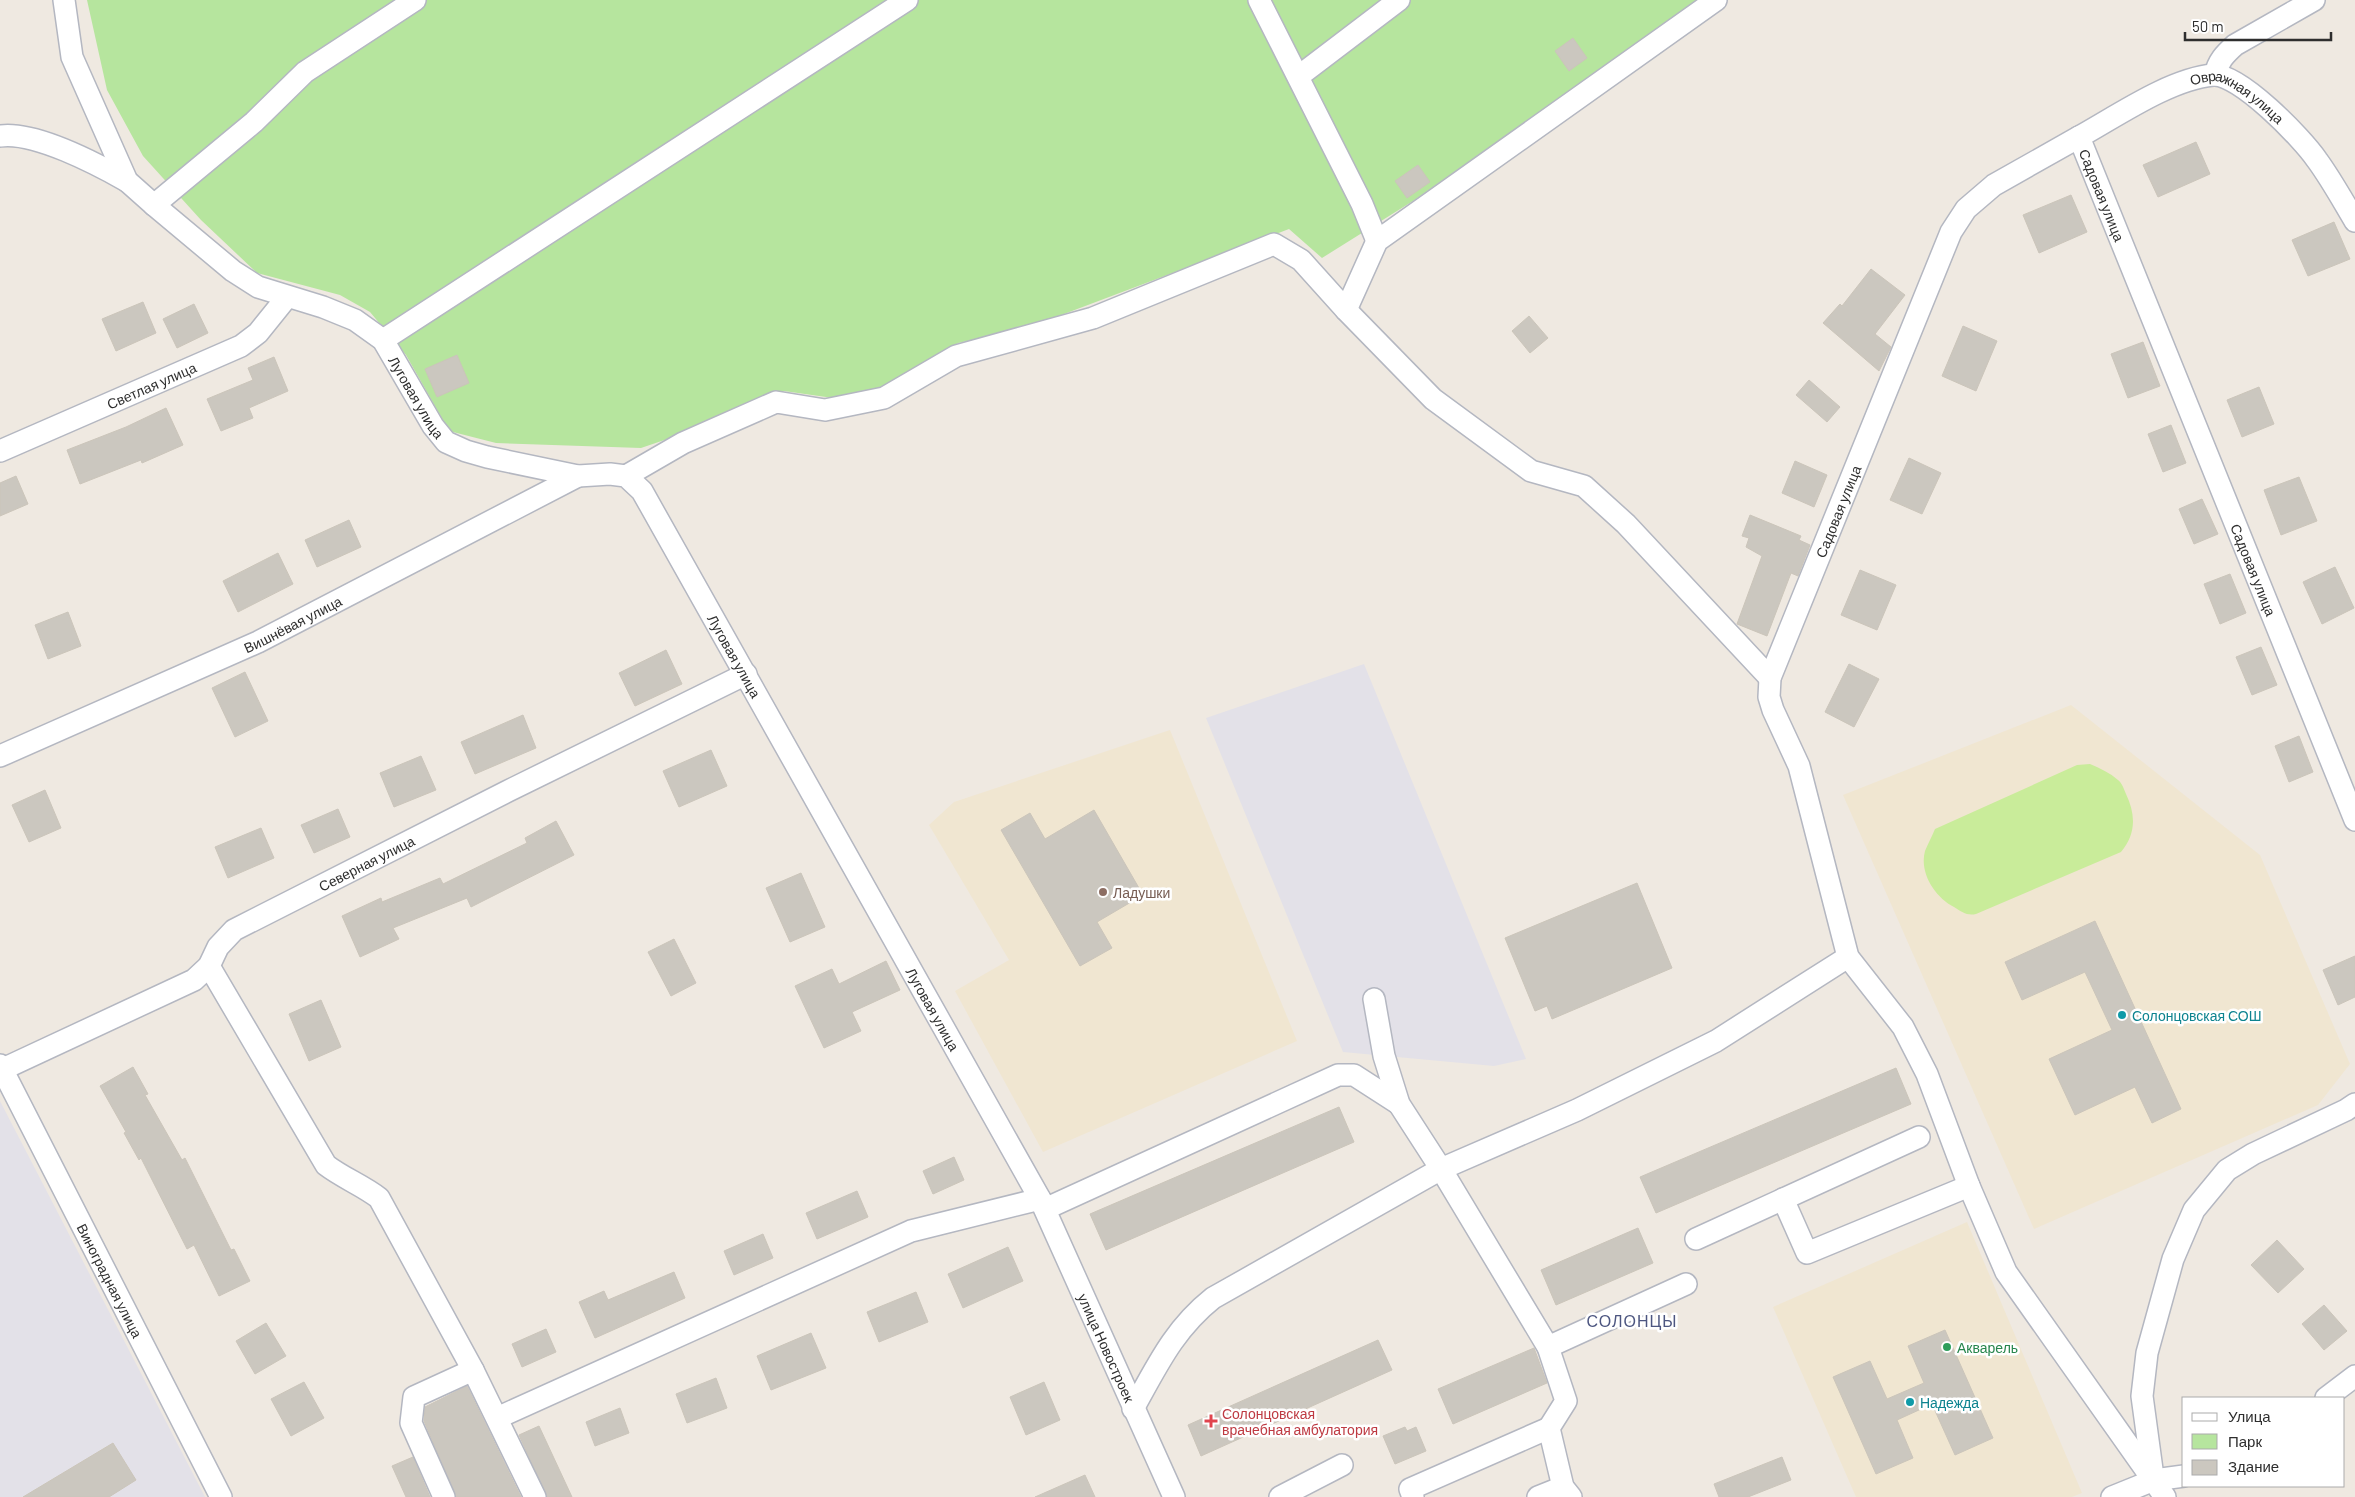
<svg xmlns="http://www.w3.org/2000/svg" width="2355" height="1497" font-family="Barlow,sans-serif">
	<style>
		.industrial { fill: #e3e1e8 }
		.education { fill: #f0e6d1 }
		.green { fill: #b6e59e }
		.pitch { fill: #c9ec9a }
		.building { fill: #cbc7bf; stroke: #cbc5ba }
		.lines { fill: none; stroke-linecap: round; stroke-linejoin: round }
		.minor-casing { stroke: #b4b7c1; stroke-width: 24 }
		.minor { stroke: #fff; stroke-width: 21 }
		.education-dot { fill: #8d6e63; stroke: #fff; stroke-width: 2 }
		.culture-dot { fill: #0f9aa8; stroke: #fff; stroke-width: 2 }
		.leisure-dot { fill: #2e9e5b; stroke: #fff; stroke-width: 2 }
		.health-dot { fill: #e0444e; stroke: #fff; stroke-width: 2 }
		.labels { text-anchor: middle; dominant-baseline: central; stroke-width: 5; stroke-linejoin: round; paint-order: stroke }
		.street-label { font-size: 14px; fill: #2e2e2e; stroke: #fff }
		.education-label { font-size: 14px; fill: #785e54; stroke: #fff; text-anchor: start }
		.culture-label { font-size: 14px; fill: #0d838f; stroke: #fff; text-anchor: start }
		.leisure-label { font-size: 14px; fill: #27864d; stroke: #fff; text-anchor: start }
		.health-label { font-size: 14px; fill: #be3a42; stroke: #fff; text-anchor: start }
		.quarter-label { font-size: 16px; letter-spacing: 1px; fill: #4d5680; stroke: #fff }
	</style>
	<rect width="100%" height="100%" fill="#efe9e1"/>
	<path class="industrial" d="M1364 664 1526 1059 1494 1066 1343 1052 1206 718Z
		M0 1101 205 1497H0Z"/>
	<path class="education" d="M2071 705 2260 855 2350 1064 2318 1105 2034 1229 1843 795Z
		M1170 730 1297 1041 1043 1152 955 991 1009 960 929 825 954 802Z
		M1967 1222 2082 1493 2072 1497H1856L1773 1307Z"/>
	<path class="green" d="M87 0H1700L1413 201 1322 258 1289 229 1027 328 958 343 874 393 833 398 784 391 726 419 641 448 496 443 449 431 406 355 370 312 340 295 257 273 201 220 143 156 107 90Z"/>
	<path class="pitch" d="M2090 764C2100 768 2110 773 2118 780 2122 783 2124 789 2126 794 2136 815 2136 834 2121 852L1976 914C1967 916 1962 912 1954 907 1935 897 1919 873 1925 851 1928 844 1932 836 1935 829L2077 765Z"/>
	<path class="building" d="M1573 38 1587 58 1569 71 1555 51Z
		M2196 142 2210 174 2158 197 2143 165Z
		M1418 165 1430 182 1407 198 1395 181Z
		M2071 195 2087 232 2039 253 2023 215Z
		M2334 222 2350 259 2308 276 2292 240Z
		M1871 269 1905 295 1875 334 1891 347 1879 371 1823 323 1840 304 1842 306Z
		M143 302 156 333 116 351 102 319Z
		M194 304 208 333 177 348 163 319Z
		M1529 316 1548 338 1530 353 1512 331Z
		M1963 326 1997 341 1976 391 1942 376Z
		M2143 342 2160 386 2128 398 2111 354Z
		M457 355 469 383 437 397 425 369Z
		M274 357 288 391 249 408 253 418 221 431 207 399 253 380 248 368Z
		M1809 380 1840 407 1827 422 1796 395Z
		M2259 387 2274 424 2242 437 2227 400Z
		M166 408 183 445 142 463 141 460 80 484 67 450 126 427Z
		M2171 425 2186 463 2163 472 2148 434Z
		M1909 458 1941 473 1922 514 1890 500Z
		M1795 461 1827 475 1814 507 1782 493Z
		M16 476 28 504 0 516V483Z
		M2299 477 2317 521 2281 535 2264 490Z
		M2202 499 2218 534 2194 544 2179 509Z
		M1750 515 1801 536 1799 540 1810 545 1798 576 1791 573 1767 636 1737 624 1762 556 1746 547 1749 538 1742 536Z
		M349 520 361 547 317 567 305 540Z
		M278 553 293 584 238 612 223 581Z
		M2335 567 2354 608 2322 624 2303 582Z
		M1860 570 1896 585 1877 630 1841 615Z
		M2230 574 2246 613 2220 624 2204 584Z
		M68 612 81 646 48 659 35 625Z
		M2261 647 2277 685 2252 695 2236 657Z
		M666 650 682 684 635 706 619 673Z
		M1849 664 1879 679 1854 727 1825 712Z
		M245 672 268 721 235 737 212 688Z
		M523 715 536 748 475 774 461 742Z
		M2299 736 2313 772 2289 782 2275 746Z
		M711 750 727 786 679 807 663 771Z
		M421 756 436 790 394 807 380 773Z
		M45 790 61 828 29 842 12 805Z
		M338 809 350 837 314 853 301 825Z
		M1094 810 1143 895 1097 922 1112 948 1080 966 1001 830 1030 813 1045 839Z
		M556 821 574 855 471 907 467 898 393 928 399 939 360 957 342 916 381 898 382 902 440 878 443 884 527 843 525 838Z
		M261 828 274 858 228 878 215 847Z
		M801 873 825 927 790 942 766 888Z
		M1637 883 1672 968 1552 1019 1547 1006 1535 1011 1505 938Z
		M2095 921 2181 1109 2152 1123 2135 1087 2075 1115 2049 1059 2112 1030 2085 972 2022 1000 2005 962Z
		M674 939 696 983 671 996 648 952Z
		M2355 956V997L2338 1005 2323 970Z
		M886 961 900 990 852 1012 861 1031 824 1048 795 986 832 969 839 984Z
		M321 1000 341 1047 309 1061 289 1014Z
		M133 1067 148 1094 145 1095 182 1160 185 1158 231 1250 234 1249 250 1281 219 1296 194 1245 187 1249 141 1158 139 1160 124 1133 126 1132 100 1086Z
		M1896 1068 1911 1104 1656 1213 1640 1177Z
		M1339 1107 1354 1142 1106 1250 1090 1214Z
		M954 1157 964 1180 933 1194 923 1171Z
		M857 1191 868 1217 817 1239 806 1213Z
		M1638 1228 1653 1263 1556 1305 1541 1270Z
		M763 1234 773 1258 734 1275 724 1251Z
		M2277 1240 2304 1269 2278 1293 2251 1265Z
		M1008 1247 1023 1281 963 1308 948 1274Z
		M674 1272 685 1298 595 1338 579 1302 604 1291 608 1300Z
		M916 1292 928 1322 879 1342 867 1312Z
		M2324 1305 2347 1331 2324 1350 2302 1324Z
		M266 1323 286 1356 255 1374 236 1341Z
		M546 1329 556 1352 522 1367 512 1344Z
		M1945 1330 1993 1438 1955 1455 1932 1404 1897 1420 1913 1458 1876 1474 1833 1377 1870 1361 1887 1399 1924 1383 1908 1346Z
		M811 1333 826 1368 771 1390 757 1356Z
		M1378 1340 1392 1370 1201 1456 1188 1425Z
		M1534 1348 1547 1383 1453 1424 1438 1389Z
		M716 1378 727 1408 687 1423 676 1394Z
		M304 1382 324 1418 291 1436 271 1399Z
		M1044 1382 1060 1420 1026 1435 1010 1397Z
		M467 1386 521 1497H456L424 1421 425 1407Z
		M620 1408 629 1433 595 1446 586 1422Z
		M539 1426 572 1497H547L519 1435Z
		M1405 1427 1407 1431 1416 1427 1426 1451 1395 1464 1383 1436Z
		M113 1443 136 1480 109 1497H23Z
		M413 1457 430 1497H406L392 1466Z
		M1782 1457 1791 1480 1748 1497H1719L1714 1484Z
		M1085 1475 1095 1497H1035Z"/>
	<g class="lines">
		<defs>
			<g id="minor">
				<path id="s1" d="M64 0 72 57 127 181 154 205 233 271 258 287 323 307 355 320 383 340 433 426 446 442 466 451 487 457 578 476 610 474 626 476 642 491 1040 1199 1174 1497"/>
				<path d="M1259 0 1362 204 1377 241"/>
				<path d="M2215 75C2218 61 2225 54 2235 45L2314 0"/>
				<path d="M1299 76 1399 0"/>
				<path d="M0 136C34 131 97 164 127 181"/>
				<path id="s2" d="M2079 137C2117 116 2170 79 2213 75 2239 73 2302 138 2317 160 2331 179 2343 201 2355 221"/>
				<path d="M154 205 254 122 305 72 415 0"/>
				<path d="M1346 310 1377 241 1716 0"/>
				<path d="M383 340 907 0"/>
				<path id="s3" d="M0 451 241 346 258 333 287 297"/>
				<path d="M626 476 683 443 776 402 825 410 884 398 956 356 1093 318 1274 244 1301 260 1346 310 1433 399 1531 471 1584 486 1626 524 1770 678"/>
				<path id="s4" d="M0 756 258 642 578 476"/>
				<path d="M209 966 326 1165C343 1178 362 1185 379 1198L473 1370 535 1497"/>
				<path d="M1374 999 1384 1056 1399 1104 1441 1169 1548 1347 1566 1401 1549 1428 1563 1487 1571 1497"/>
				<path id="s5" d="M0 1065 221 1497"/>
				<path id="s6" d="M3 1069 194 980 209 966 218 947 234 930 508 791 746 674"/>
				<path d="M1783 1199 1807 1253 1969 1186"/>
				<path d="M1045 1209 1338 1075H1354L1399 1104"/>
				<path d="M1696 1239 1919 1137"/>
				<path d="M1548 1347 1686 1284"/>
				<path d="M2326 1398 2355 1376"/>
				<path d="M1133 1409C1157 1366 1174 1329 1213 1298L1441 1169 1577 1110 1716 1041 1848 957"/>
				<path d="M497 1418 911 1231 1040 1199"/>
				<path d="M2153 1477 2142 1396 2147 1353 2173 1259 2194 1210 2227 1170 2253 1154 2346 1110 2355 1104"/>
				<path d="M444 1497 411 1423 414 1397 473 1370"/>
				<path d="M1280 1497 1342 1465"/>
				<path d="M1413 1497 1410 1489 1549 1428"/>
				<path d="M1538 1497 1563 1487"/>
				<path d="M2112 1497 2154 1480 2184 1476"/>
				<path id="s7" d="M2165 1497 2006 1272 1969 1186 1927 1074 1903 1027 1848 957 1799 766 1773 710 1769 697 1770 678 1951 232 1966 209 1994 185 2079 137 2355 820"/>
			</g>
		</defs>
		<use href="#minor" class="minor-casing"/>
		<use href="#minor" class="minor"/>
	</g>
	<circle class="education-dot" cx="1103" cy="892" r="5"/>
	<g class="culture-dot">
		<circle cx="2122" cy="1015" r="5"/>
		<circle cx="1910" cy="1402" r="5"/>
	</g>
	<circle class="leisure-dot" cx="1947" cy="1347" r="5"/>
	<path class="health-dot" d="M1208.5 1413.5h5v5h5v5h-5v5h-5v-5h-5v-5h5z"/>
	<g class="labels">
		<g class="street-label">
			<text stroke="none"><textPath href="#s2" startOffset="179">Овражная улица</textPath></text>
			<text stroke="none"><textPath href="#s7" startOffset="1628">Садовая улица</textPath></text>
			<text stroke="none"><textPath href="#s3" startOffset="165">Светлая улица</textPath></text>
			<text stroke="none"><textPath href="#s1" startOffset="565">Луговая улица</textPath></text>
			<text stroke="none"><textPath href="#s7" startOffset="1102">Садовая улица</textPath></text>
			<text stroke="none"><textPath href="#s7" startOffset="2032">Садовая улица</textPath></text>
			<text stroke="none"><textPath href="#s4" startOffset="321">Вишнёвая улица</textPath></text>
			<text stroke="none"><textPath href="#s1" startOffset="1015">Луговая улица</textPath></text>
			<text stroke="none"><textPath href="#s6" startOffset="424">Северная улица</textPath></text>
			<text stroke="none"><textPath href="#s1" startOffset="1420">Луговая улица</textPath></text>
			<text stroke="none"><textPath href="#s5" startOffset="242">Виноградная улица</textPath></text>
			<text stroke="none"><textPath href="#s1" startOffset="1801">улица Новостроек</textPath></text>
		</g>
		<g class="education-label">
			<text x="1113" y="892">Ладушки</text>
		</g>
		<g class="culture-label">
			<text x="2132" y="1015">Солонцовская СОШ</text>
			<text x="1920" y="1402">Надежда</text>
		</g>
		<g class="leisure-label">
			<text x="1957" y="1347">Акварель</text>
		</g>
		<g class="health-label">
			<text x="1222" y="1413">Солонцовская<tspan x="1222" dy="16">врачебная амбулатория</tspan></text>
		</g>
		<g class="quarter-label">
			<text x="1632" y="1320">СОЛОНЦЫ</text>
		</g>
	</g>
	<rect x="2182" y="1397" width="162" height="90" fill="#ffffff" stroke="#ababab"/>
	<rect x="2192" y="1413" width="25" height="8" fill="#ffffff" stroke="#ababab"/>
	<text x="2228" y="1422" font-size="15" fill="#2e2e2e">Улица</text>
	<rect x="2192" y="1434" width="25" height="15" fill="#b6e59e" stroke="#ababab"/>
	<text x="2228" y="1447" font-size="15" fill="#2e2e2e">Парк</text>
	<rect x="2192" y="1460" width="25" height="15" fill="#cbc7bf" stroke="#ababab"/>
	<text x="2228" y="1472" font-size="15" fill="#2e2e2e">Здание</text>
	<path d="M2185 32v8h146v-8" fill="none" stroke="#2e2e2e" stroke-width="2.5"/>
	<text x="2192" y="32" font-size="15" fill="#2e2e2e" stroke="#ffffff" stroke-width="4" paint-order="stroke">50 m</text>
</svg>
